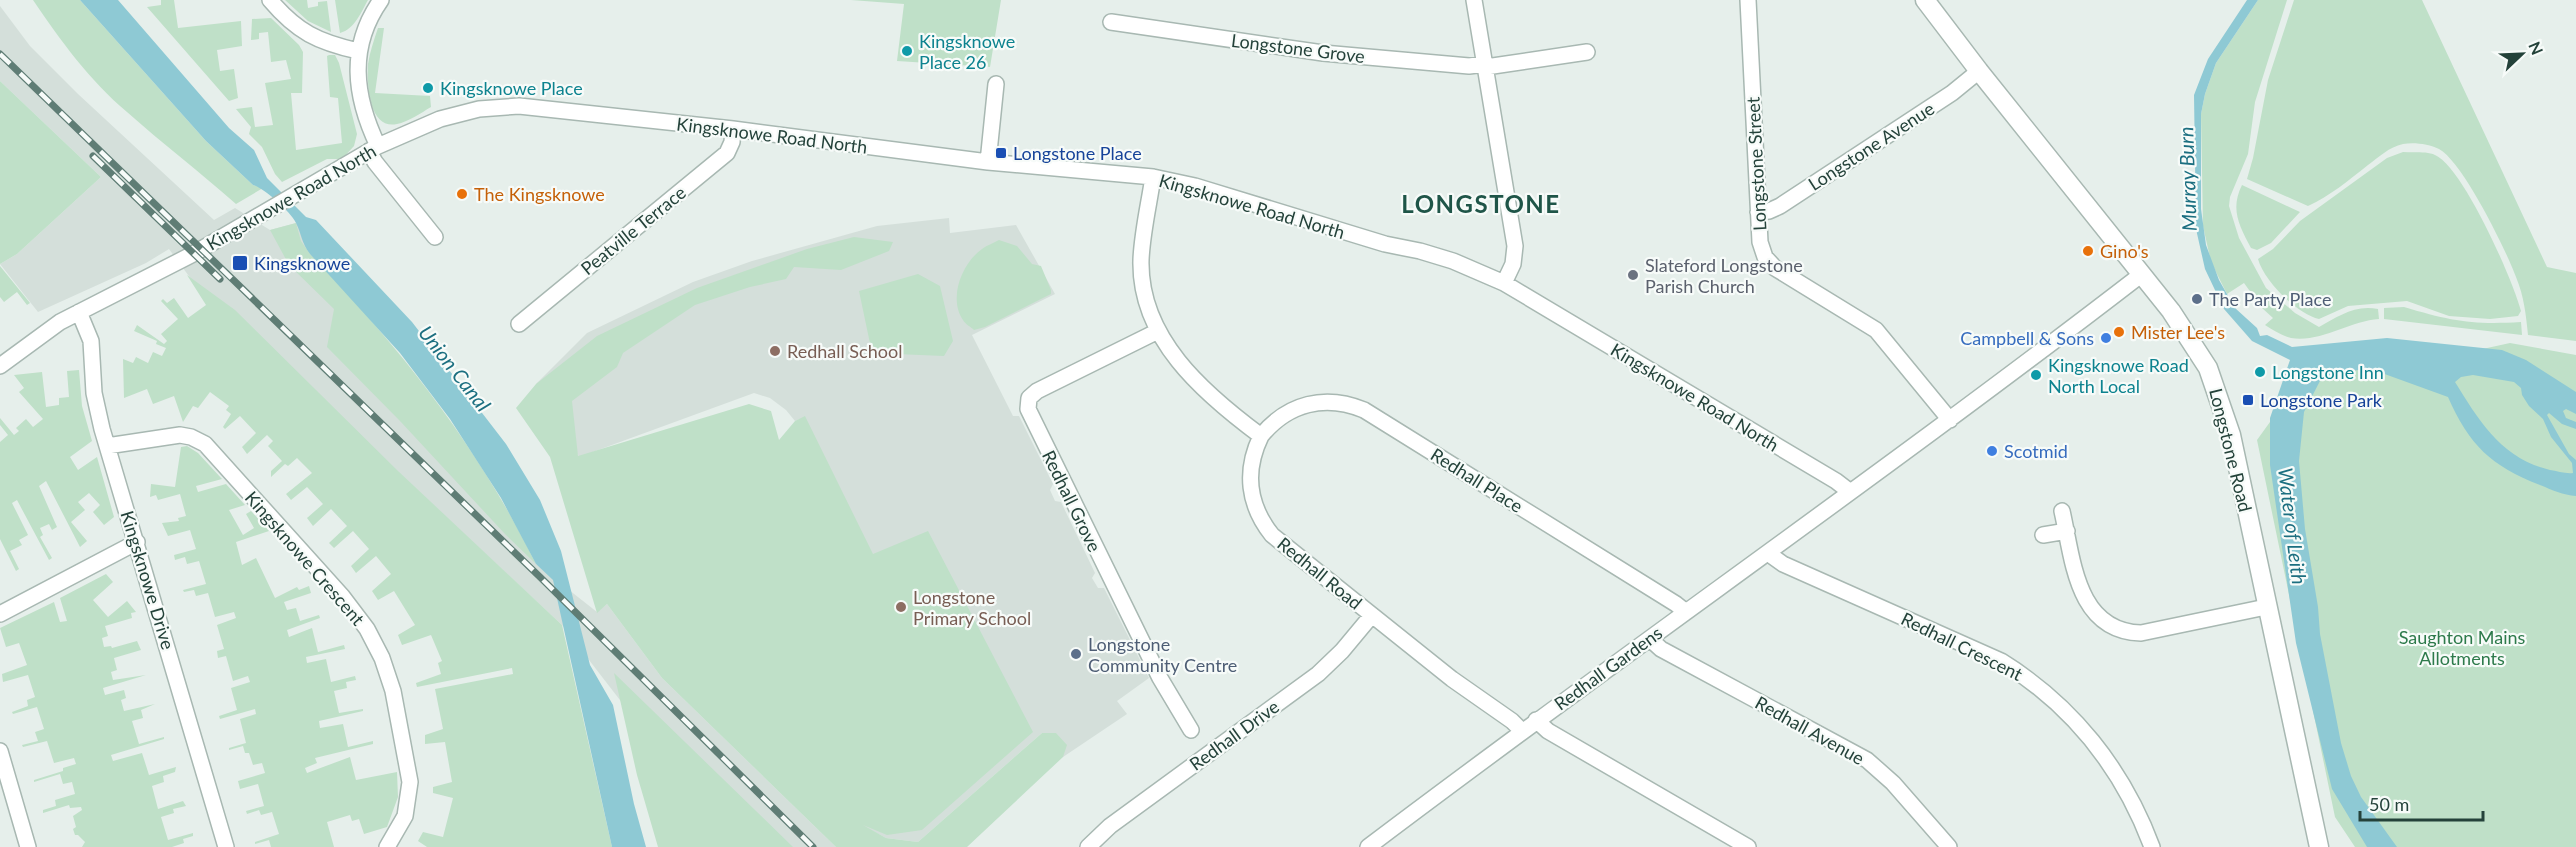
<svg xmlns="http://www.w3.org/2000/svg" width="2576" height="847" font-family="Lato,sans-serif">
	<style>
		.built { fill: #d4dfda }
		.green { fill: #bfe0c8 }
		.water { fill: #8ec9d4; fill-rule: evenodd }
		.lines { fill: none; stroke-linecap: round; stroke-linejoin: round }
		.minor-casing { stroke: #a8b8b2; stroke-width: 18 }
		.tertiary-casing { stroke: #a8b8b2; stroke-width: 21 }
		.minor { stroke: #fff; stroke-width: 15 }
		.tertiary { stroke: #fff; stroke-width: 18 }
		.rail-casing { stroke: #5f7d75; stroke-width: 7 }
		.rail { stroke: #f7fbf9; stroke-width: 4.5; stroke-dasharray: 14; stroke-linecap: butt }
		.culture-dot { fill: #0f9aa8; stroke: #f7fbf9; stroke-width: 2 }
		.transit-dot { fill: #1a4fb4; stroke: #f7fbf9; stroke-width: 2 }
		.food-dot { fill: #e8710a; stroke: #f7fbf9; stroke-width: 2 }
		.worship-dot { fill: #6b7280; stroke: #f7fbf9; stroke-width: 2 }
		.service-dot { fill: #5c6f8a; stroke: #f7fbf9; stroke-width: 2 }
		.shop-dot { fill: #3f7fe0; stroke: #f7fbf9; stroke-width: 2 }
		.education-dot { fill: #8d6e63; stroke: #f7fbf9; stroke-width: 2 }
		.labels { text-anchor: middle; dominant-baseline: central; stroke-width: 4.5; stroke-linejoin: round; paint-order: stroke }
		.culture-label { font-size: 18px; fill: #0d838f; stroke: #f7fbf9; text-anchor: start }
		.street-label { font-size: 18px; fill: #24423a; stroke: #f7fbf9 }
		.transit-label { font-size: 18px; fill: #164399; stroke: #f7fbf9; text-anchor: start }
		.food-label { font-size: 18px; fill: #c56008; stroke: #f7fbf9; text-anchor: start }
		.worship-label { font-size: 18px; fill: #5b616d; stroke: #f7fbf9; text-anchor: start }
		.service-label { font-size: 18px; fill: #4e5e75; stroke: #f7fbf9; text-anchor: start }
		.shop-label { font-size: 18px; fill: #366cbe; stroke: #f7fbf9; text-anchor: end }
		.education-label { font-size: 18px; fill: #785e54; stroke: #f7fbf9; text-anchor: start }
		.park-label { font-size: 18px; fill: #2d7a4b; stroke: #f7fbf9 }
		.water-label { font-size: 20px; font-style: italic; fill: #1c6f80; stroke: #f7fbf9 }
		.district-label { font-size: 24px; font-weight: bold; letter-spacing: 1.5px; fill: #1f5548; stroke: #f7fbf9 }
	</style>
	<rect width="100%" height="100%" fill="#e6efeb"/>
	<path class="built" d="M0 6 30 46 78 94 214 220 235 208 270 230 296 223 536 564 597 612 607 604 662 678 836 847H780L623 704 562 625 194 283 169 249 146 263 38 312 0 264 17 254 101 177 0 81Z
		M949 218 950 233 1016 225 1055 294 972 335 1013 416H1019L1053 484 1050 490 1055 501 1061 502 1095 573 1092 578 1098 588H1104L1149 678 1117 701 1127 714 1063 757 1042 733 918 842 886 838 837 812 674 524 704 492 766 470 779 442 805 417 795 421 786 410 770 398 754 393 579 457 536 384 587 333 693 282 752 261 877 226Z"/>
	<path class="green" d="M33 0H80L206 141 253 185 263 188 236 204C200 172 163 144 127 112 90 81 60 40 33 0Z
		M161 0H174L178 28 241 21 242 46 217 50 220 71 234 69 238 98 229 101 147 7 161 5Z
		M285 0H307L308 8 318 6V2L327 1 331 32 308 21Z
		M335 0H368C361 12 355 29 340 33Z
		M851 0H1001L990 67 897 61 904 4Z
		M2258 0H2287L2255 102 2248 154 2230 197 2229 206 2239 238 2266 288 2295 313 2319 327C2337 317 2355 304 2378 309L2379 319C2350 321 2320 343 2291 338 2282 336 2273 330 2265 325L2273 318 2262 308 2244 283 2227 294 2211 262 2203 226 2201 114 2205 94 2216 63Z
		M2294 0H2422L2547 267 2576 273V341L2528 335C2526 315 2524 296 2516 277 2506 250 2463 162 2439 149 2429 144 2414 142 2403 144 2389 147 2379 157 2368 165 2349 180 2330 196 2308 206L2247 179 2253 158 2268 80Z
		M271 18 299 45 303 52 302 93H291L296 150 342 143 338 98 330 97 327 56 329 55H335L339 63 357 134 354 146 342 159H327L282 182 275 174 262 147 249 134 251 127 236 109 252 107 255 127 273 125 265 83 291 79 286 60 271 62 268 32 259 33V39L251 40 252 19Z
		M378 28H384L375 93 430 96 431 107C421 113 408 122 397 124 368 130 367 82 368 64 370 51 374 40 378 28Z
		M0 81 101 177 17 254 0 264Z
		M2403 152C2413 153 2427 151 2435 155 2463 167 2513 280 2521 311L2518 316 2490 319 2449 316 2407 301 2348 306 2319 319C2297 314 2264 281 2258 259L2273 249 2300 221 2387 158Z
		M2242 185 2300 212 2271 243 2257 250 2251 248C2239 225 2230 209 2242 185Z
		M296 223 301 241 310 254C400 347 479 448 536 564L505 534 400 421 327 347 334 309 289 265 270 230Z
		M854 237 893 242 889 251 841 270 794 267 786 279 750 287 695 305 623 353 617 367 572 401 578 456 749 404 771 411 779 440 795 421 805 416 873 554 928 531 1033 732 922 830 887 835 863 825 886 838 918 842 1042 733H1056L1067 745 1063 757 967 847H836L662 678 607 604 597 613 550 457 516 408 536 384 597 336 697 288 807 249Z
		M999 240 1017 246 1032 264 1041 266 1051 290V294L985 327 974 330C971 327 965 324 963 320 948 298 962 263 982 249 987 245 994 243 999 240Z
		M0 266 30 303 27 305 17 292 4 302 0 297Z
		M918 274 940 286 953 341 944 356 872 353 859 291Z
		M187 275 235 310 398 471 562 625 612 847H427L418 841 423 832 443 837 453 798 433 793V787L452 782 445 742 425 744V735L443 729 435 689 513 674 512 668 417 687 416 683 441 674 438 663 442 661 431 635 402 645 398 635 415 625 394 591 378 600 372 591 391 574 376 556 356 573 351 566 369 549 353 531 334 548 329 543 347 526 331 509 313 526 307 518 323 504 307 487 291 500 286 494 312 473 297 458 288 466 285 464 271 477V471L282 461 268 446 273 441 267 435 247 454 242 447 256 433 240 416 225 429 223 427 231 414 226 410 229 406 210 392 198 408 193 406 183 422 174 396 153 404 147 389 124 398 123 359 133 363 136 357 148 363 153 352 162 356 166 348 156 344 157 341 134 331 137 325 164 344 167 341 161 334 178 319 161 301 163 299 167 303 174 298 188 318 206 305Z
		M2404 307C2451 321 2472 325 2521 322L2522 335 2384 319V308Z
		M2510 343 2576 355V847H2355L2335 817 2257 440 2309 368 2455 355Z
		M79 370 82 406 92 441 70 457 78 470 97 457 114 517 104 525 93 512 100 505 89 493 78 502 85 510 71 522 87 541 80 547 46 481 39 486 57 527 52 530 49 524 40 528 43 535 40 537 52 558 49 560 17 500 12 503 28 535 19 540 22 545 10 551 19 569 16 571 0 539V442L8 435 0 425V418L14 435 19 431 16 428 26 419 33 427 43 419 19 392 24 388 14 375 42 372 46 407 59 405V398L69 397 67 371Z
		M187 446 198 453 222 479 196 486 198 492 226 484 245 505 229 510 243 535 254 528 246 514 251 511 269 531 236 542 242 565 256 558 275 598 297 587 299 590 309 586 311 593 284 602 287 610 296 608 300 621 319 615 320 618 287 630 289 637 312 628 318 652 344 645 345 649 306 657 307 663 326 659 331 682 355 676 356 680 346 682 347 688 334 691 339 713 363 709V711L319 721 320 728 343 724 348 747 373 741V744L315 758 317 763 305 768 307 773 350 757 356 780 397 772 398 797 387 827 364 834 359 819 352 821 350 815 327 822 334 847H271L269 840 255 844V842L279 834 272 812 261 815 259 810 247 814 246 811 264 806 258 784 240 789 238 781 265 773 262 763 253 765 249 753H245L243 746 229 750V748L246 743 240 719 256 714 255 709 220 719 219 716 237 710 231 688 250 682 248 676 233 681 226 656 218 658 217 651 224 649 217 625 236 618 234 612 215 617 208 593 196 596 194 590 184 592 183 590 206 584 199 561 187 564 185 557 175 560 174 555 196 549 190 530 168 536 162 523 179 521 178 518 186 516 180 494 158 500 156 495 150 497 151 484 175 487 181 447Z
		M106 574 113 582 93 600 108 617 127 601 136 612 131 613 132 618 105 626 108 636 102 638 104 647 111 646 112 648 137 641 141 650 114 658 117 670 111 672 113 680 146 675 103 688 105 695 124 690 126 698 121 700 124 711 155 704 141 710 143 718 132 721 139 744 164 737V739L111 755 113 761 142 753 149 775 176 767 175 772 163 776 164 782 152 786 158 809 183 801 186 806 173 809 174 813 161 817 168 840 193 833V836L183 839 184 843 172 847H82L85 842 78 835H75L73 829 76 827 73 816 82 810 81 807 70 808 69 805 43 813V810L56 806 55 800 75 794 72 782 63 784 60 774 34 782V780L63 771V768L76 764 74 758 54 763 47 741 23 747 22 745 38 741 35 732 44 729 37 707 13 714 12 712 28 706 27 700 35 697 28 675 3 682 2 674 27 665 19 643 6 647 0 628 54 602 60 622 67 621 60 598Z
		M614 673 793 847H658L637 775Z"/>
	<path class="water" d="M80 0H118L229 128 254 150 267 178 306 217 316 220 412 322 506 444 540 500 561 551 590 665 613 705 634 804 646 847H612L553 580 536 564 501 498 450 419 400 353 310 254C301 242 302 235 296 223 290 211 265 189 253 185L206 141Z
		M2247 0H2258L2216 63 2205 94 2201 114V209L2206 245 2219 280 2235 308 2257 328 2260 336 2267 335 2292 347 2387 338 2502 350 2526 360 2576 392V414L2566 409 2563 411 2566 418 2576 422V429L2562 424 2549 413 2547 415 2569 454 2576 460V496C2563 495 2552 490 2540 485 2491 466 2469 445 2448 397L2368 368 2322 377 2304 412 2299 461 2305 529 2318 607 2320 634 2341 743 2351 776 2361 797 2397 847H2367L2332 789 2296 643 2270 465V418L2290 360 2252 341 2224 309 2205 269 2196 229 2194 95 2208 59ZM2473 375 2514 382 2521 388 2522 395 2529 406 2543 419 2551 437 2572 463 2573 473C2566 474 2557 471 2550 470 2501 458 2480 422 2455 382L2461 377Z"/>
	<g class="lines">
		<defs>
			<path id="minor" d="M270 0C297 32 318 42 358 51
				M1474 0 1515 246 1513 264 1504 283
				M1748 0 1760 242 1765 257 1775 268 1876 330 1950 420
				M1111 22 1323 53 1469 66 1485 64
				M1486 67 1587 52
				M378 146C354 96 348 47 381 0
				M369 151 375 162 435 237
				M988 162 996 84
				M1153 177C1149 204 1142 233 1141 260 1139 338 1203 393 1261 436 1244 471 1248 505 1272 535L1452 679 1512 721 1521 730
				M1758 212 1769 211 1780 206 1952 93 1979 71
				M79 312 91 341 94 393 102 429 226 847
				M519 324 727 153 732 142 733 129
				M1158 331 1037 391 1029 398 1028 409 1160 678 1191 730
				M0 366 60 322 193 254 378 146 440 119 479 109 519 106 733 129 988 162 1153 177 1195 186 1385 244 1420 251 1453 261 1504 283 1836 481 1849 491
				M1261 436C1288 403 1325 394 1364 410L1676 604 1686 612
				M107 446 180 435 191 437 205 444 342 596 367 629 382 658 393 691 410 782 405 816 387 847
				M2062 511C2073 559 2076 631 2141 633L2266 607
				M2043 535 2067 531
				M1769 554 1783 564 2001 661C2072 705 2123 769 2152 847
				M0 614 137 542
				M1650 639 1661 649 1867 760 1893 783 1949 847
				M1536 720 1548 731 1748 847
				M0 751 28 847
				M1088 847 1110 826 1318 674 1342 651 1372 615
				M1368 847C1624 653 1888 470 2142 274"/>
			<path id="tertiary" d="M1925 0 1979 71 2171 311 2208 368 2231 435 2319 847"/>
		</defs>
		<use href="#minor" class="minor-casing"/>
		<use href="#tertiary" class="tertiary-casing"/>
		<use href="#minor" class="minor"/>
		<use href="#tertiary" class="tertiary"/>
		<defs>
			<path id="rail" d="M0 54 540 577 813 847
				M93 156 220 279"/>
		</defs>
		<use href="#rail" class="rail-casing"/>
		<use href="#rail" class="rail"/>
	</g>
	<g class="culture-dot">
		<circle cx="907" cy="51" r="6"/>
		<circle cx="428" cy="88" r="6"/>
		<circle cx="2260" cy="372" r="6"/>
		<circle cx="2036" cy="375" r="6"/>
	</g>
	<g class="transit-dot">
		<rect x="995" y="147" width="12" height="12" rx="3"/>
		<rect x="232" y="255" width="16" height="16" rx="3"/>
		<rect x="2242" y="394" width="12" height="12" rx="3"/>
	</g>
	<g class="food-dot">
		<circle cx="462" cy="194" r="6"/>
		<circle cx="2088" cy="251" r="6"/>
		<circle cx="2119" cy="332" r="6"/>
	</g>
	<circle class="worship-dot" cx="1633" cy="275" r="6"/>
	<g class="service-dot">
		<circle cx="2197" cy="299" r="6"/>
		<circle cx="1076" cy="654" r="6"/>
	</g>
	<g class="shop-dot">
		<circle cx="2106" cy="338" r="6"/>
		<circle cx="1992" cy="451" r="6"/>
	</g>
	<g class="education-dot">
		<circle cx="775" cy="351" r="6"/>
		<circle cx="901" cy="607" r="6"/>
	</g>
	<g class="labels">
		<g class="culture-label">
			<text x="919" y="41">Kingsknowe<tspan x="919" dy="21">Place 26</tspan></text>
			<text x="440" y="88">Kingsknowe Place</text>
			<text x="2048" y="365">Kingsknowe Road<tspan x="2048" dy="21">North Local</tspan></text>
			<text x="2272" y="372">Longstone Inn</text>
		</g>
		<g class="street-label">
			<text transform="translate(1298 48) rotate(7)">Longstone Grove</text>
			<text transform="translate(772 135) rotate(7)">Kingsknowe Road North</text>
			<text transform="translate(1871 146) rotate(-33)">Longstone Avenue</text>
			<text transform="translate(1756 164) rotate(-93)">Longstone Street</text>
			<text transform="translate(291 197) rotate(-30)">Kingsknowe Road North</text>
			<text transform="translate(1252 206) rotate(16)">Kingsknowe Road North</text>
			<text transform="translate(633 230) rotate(-39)">Peatville Terrace</text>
			<text transform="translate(1695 397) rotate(31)">Kingsknowe Road North</text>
			<text transform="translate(2231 450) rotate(76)">Longstone Road</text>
			<text transform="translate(1477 480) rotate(32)">Redhall Place</text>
			<text transform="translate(1072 501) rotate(64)">Redhall Grove</text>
			<text transform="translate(305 558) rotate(49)">Kingsknowe Crescent</text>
			<text transform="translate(1320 573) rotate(39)">Redhall Road</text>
			<text transform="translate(148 580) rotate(73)">Kingsknowe Drive</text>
			<text transform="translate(1962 646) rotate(26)">Redhall Crescent</text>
			<text transform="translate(1608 668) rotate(-36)">Redhall Gardens</text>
			<text transform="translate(1810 730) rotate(29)">Redhall Avenue</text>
			<text transform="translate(1234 735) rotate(-36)">Redhall Drive</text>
		</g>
		<g class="transit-label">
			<text x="1013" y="153">Longstone Place</text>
			<text x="254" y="263">Kingsknowe</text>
			<text x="2260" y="400">Longstone Park</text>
		</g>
		<g class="food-label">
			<text x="474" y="194">The Kingsknowe</text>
			<text x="2100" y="251">Gino's</text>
			<text x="2131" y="332">Mister Lee's</text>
		</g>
		<g class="worship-label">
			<text x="1645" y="265">Slateford Longstone<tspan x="1645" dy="21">Parish Church</tspan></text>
		</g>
		<g class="service-label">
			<text x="2209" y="299">The Party Place</text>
			<text x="1088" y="644">Longstone<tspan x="1088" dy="21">Community Centre</tspan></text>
		</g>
		<g class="shop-label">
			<text x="2094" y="338">Campbell &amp; Sons</text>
			<text x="2004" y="451" text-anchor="start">Scotmid</text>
		</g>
		<g class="education-label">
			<text x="787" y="351">Redhall School</text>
			<text x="913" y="597">Longstone<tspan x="913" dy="21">Primary School</tspan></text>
		</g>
		<g class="park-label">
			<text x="2462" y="637">Saughton Mains<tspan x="2462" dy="21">Allotments</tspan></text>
		</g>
		<g class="water-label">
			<text transform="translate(2187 179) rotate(-92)">Murray Burn</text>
			<text transform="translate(455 368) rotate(52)">Union Canal</text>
			<text transform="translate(2293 526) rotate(83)">Water of Leith</text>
		</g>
		<g class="district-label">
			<text x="1481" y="203">LONGSTONE</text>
		</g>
	</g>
	<g transform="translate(2522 54) rotate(67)" stroke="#f7fbf9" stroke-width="4.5" paint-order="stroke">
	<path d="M0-4.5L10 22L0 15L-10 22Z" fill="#24423a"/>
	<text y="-9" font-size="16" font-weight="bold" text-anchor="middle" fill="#24423a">N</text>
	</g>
	<path d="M2360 811v9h123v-9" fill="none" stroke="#24423a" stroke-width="3"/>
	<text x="2369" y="811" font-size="18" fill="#24423a" stroke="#f7fbf9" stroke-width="4.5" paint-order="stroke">50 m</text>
</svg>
